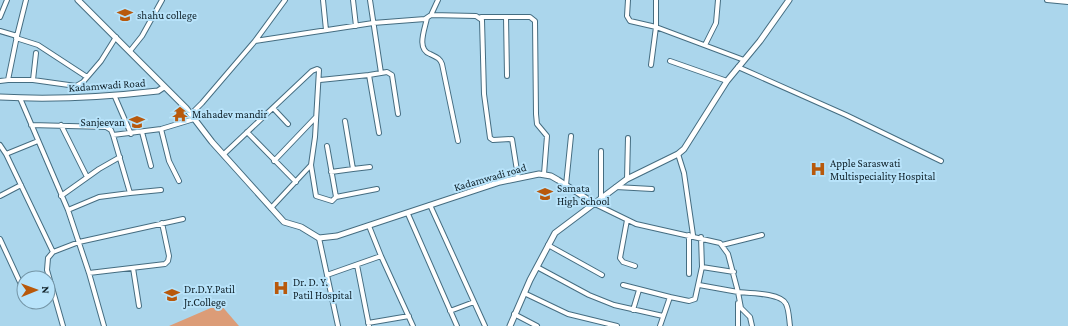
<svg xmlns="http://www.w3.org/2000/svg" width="1068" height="326" font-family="'Crimson Pro',serif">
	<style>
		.green { fill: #dc9c77 }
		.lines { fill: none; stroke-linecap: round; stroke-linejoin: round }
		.minor-casing { stroke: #456d81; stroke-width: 6 }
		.tertiary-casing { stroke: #456d81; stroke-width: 7 }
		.minor { stroke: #fff; stroke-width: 4 }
		.tertiary { stroke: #fff; stroke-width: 5 }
		.labels { text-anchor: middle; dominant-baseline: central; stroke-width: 4; stroke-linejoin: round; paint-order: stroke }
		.poi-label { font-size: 11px; fill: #0e1f27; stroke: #b8e3fa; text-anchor: start }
		.street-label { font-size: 11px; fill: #0e1f27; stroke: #b8e3fa }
	</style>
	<rect width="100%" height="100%" fill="#abd6ec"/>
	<path class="green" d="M220 304 239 326H169Z"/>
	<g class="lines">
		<defs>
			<path id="minor" d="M323 0 326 30
				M353 0 356 26
				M370 0 381 73
				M628 0 627 16 630 21 656 27 744 60
				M1047 0 1068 2
				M431 15 476 16 482 20 484 94 490 138 493 140 512 139 518 177
				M0 17 7 0
				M481 17H530L535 21 536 114 537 124 547 136 544 174
				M506 17 507 76
				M427 18C425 29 416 49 430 54 436 57 440 58 442 64L458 141
				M0 31 17 36
				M16 38 38 45 87 77
				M255 41 285 0
				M705 45 716 23 718 0
				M130 51 142 36 162 0
				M670 61 727 81
				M651 65 656 27V0
				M738 67 846 115 941 161
				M369 75 387 72 392 75 398 114
				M8 80H33L76 86 83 82 101 61 116 37
				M33 80 36 53
				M320 80 369 75 379 133
				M0 81 8 80 17 36 26 0
				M115 97 131 134
				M20 98 68 210 89 273 104 326
				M273 108 288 124
				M191 114 202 103 255 41 373 23 425 19 431 15 438 0
				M345 121 353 169 370 167
				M31 125 106 127 111 130 113 135 130 193 99 197 68 210
				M61 125 87 177
				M161 129 169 161 179 181
				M142 132 151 166
				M247 132 296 182
				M113 135 161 129 194 119
				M0 145 6 154 53 252 48 258 47 270 63 326
				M327 146 336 197
				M6 154 38 141
				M224 154 312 71 317 69 319 70 315 137 311 165 271 208
				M678 154 684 173 693 235
				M274 161 316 117
				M311 165 316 196 332 201 336 197 377 189
				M331 172 353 169
				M627 179 628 138
				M566 185 571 136
				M616 187 652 189
				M130 193 161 190
				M0 196 21 185
				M61 196 99 169 120 157
				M601 199V151
				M595 204 636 224 720 243 728 254 738 292C749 293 781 293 786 304 789 310 789 319 790 326
				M430 205 485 326
				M408 214 457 326
				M627 220 620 258 623 262 635 266
				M689 235V274
				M319 238 338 326
				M0 239 24 291
				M548 245 602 275
				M722 245 762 235
				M53 252 79 242 183 219
				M381 256 413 326
				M357 265 369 326
				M537 267 589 295 614 305 663 316
				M702 267 734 272
				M133 268 139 306
				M89 273 165 264 168 261 169 256 162 223
				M327 275 381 256 369 226
				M623 285 670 297
				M699 285 738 292
				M738 292 741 308 750 317 752 326
				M524 293 568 314 617 326
				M633 310 639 290
				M450 311 474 302
				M514 314 537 326
				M368 323 409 316
				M660 326 670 297 689 301 695 299 702 267 701 237
				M738 326V303"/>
			<path id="tertiary" d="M78 0 186 108 212 142 284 222 301 227 319 238 337 236 500 182 539 174 551 176 558 180 595 204
				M0 97C53 100 106 97 158 91L164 87
				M510 326 530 280 555 233 627 179 678 154 684 149 727 81 760 41 789 0"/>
		</defs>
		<use href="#minor" class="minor-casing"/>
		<use href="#tertiary" class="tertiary-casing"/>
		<use href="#minor" class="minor"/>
		<use href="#tertiary" class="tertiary"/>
	</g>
	<defs>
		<symbol id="university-bare" viewBox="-9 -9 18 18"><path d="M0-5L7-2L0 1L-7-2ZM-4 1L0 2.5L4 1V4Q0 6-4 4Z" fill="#b8590c" stroke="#b8e3fa" stroke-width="2.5" paint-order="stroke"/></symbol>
		<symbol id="temple-bare" viewBox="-9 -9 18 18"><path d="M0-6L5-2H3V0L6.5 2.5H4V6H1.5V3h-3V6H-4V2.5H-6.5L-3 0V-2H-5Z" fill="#b8590c" stroke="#b8e3fa" stroke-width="2.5" paint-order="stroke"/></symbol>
		<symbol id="school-bare" viewBox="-9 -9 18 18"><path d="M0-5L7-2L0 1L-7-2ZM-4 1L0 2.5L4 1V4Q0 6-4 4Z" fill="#b8590c" stroke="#b8e3fa" stroke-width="2.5" paint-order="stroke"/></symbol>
		<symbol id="hospital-bare" viewBox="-9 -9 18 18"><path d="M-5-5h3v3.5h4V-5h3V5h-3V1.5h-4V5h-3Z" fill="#b8590c" stroke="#b8e3fa" stroke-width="2.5" paint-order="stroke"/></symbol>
	</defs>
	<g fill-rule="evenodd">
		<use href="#university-bare" x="114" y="4" width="22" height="22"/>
		<use href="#temple-bare" x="169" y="103" width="22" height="22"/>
		<use href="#school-bare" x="126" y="111" width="22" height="22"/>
		<use href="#hospital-bare" x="807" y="158" width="22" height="22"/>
		<use href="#school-bare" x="534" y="183" width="22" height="22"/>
		<use href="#hospital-bare" x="270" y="277" width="22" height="22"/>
		<use href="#school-bare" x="161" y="284" width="22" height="22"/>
	</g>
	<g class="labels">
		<g class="poi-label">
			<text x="137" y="15">shahu college</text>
			<text x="192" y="114">Mahadev mandir</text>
			<text x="125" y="122" text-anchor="end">Sanjeevan</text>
			<text x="830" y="163">Apple Saraswati<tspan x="830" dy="13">Multispeciality Hospital</tspan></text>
			<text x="557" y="188">Samata<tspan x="557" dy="13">High School</tspan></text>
			<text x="293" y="282">Dr. D. Y.<tspan x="293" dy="13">Patil Hospital</tspan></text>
			<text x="184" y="289">Dr.D.Y.Patil<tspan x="184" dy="13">Jr.College</tspan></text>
		</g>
		<g class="street-label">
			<text transform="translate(107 85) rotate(-4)">Kadamwadi Road</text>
			<text transform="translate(490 177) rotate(-16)">Kadamwadi road</text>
		</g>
	</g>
	<g transform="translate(36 290) rotate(89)"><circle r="19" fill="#b8e3fa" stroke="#7495a6"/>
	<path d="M0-3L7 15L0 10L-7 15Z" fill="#b8590c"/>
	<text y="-6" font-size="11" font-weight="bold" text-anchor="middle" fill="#0e1f27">N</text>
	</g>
</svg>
